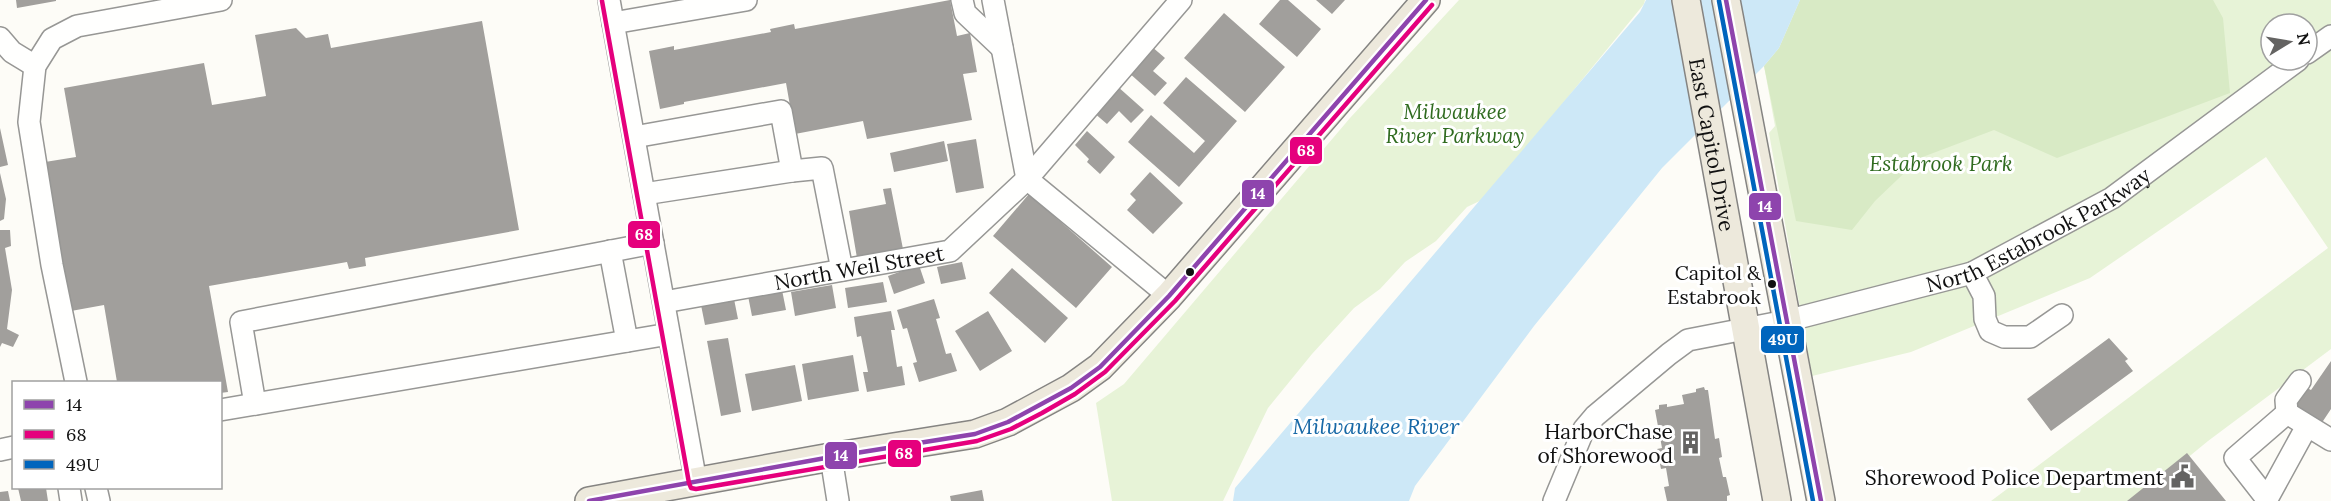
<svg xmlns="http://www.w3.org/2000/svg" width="2331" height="501" font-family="Lora,serif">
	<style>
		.green { fill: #e7f3d7; fill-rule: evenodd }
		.forest { fill: #d8eac5 }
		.water { fill: #cde8f7 }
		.building { fill: #a19f9c }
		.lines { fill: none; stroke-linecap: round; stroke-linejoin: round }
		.minor-casing { stroke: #979795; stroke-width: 24 }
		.major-casing { stroke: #858482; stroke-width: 30 }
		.minor { stroke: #fffffe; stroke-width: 21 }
		.major { stroke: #ede9dc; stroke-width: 27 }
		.bus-1-casing { stroke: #fff; stroke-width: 9 }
		.bus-2-casing { stroke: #fff; stroke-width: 9 }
		.bus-3-casing { stroke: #fff; stroke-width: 9 }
		.bus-1 { stroke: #8e44ad; stroke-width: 4.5 }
		.bus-2 { stroke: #e5007d; stroke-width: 4.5 }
		.bus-3 { stroke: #0065bd; stroke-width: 4.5 }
		.bus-dot { fill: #111; stroke: #fff; stroke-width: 2 }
		.labels { text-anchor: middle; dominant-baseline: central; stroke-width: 6; stroke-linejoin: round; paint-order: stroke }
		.bus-label { font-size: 20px; fill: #111; stroke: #fff; text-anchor: end }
		.park-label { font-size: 21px; font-style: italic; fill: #2f6b1f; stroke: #fff }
		.street-label { font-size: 21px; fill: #111; stroke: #fff }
		.poi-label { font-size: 21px; fill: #111; stroke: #fff; text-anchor: end }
		.water-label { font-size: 22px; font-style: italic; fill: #1768a6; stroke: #fff }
		.line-badge { stroke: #fff; stroke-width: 2 }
		.badge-label { font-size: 16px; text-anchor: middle; font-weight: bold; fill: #fff }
	</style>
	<rect width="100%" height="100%" fill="#fdfcf7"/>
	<path class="green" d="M1459 0H1645L1644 4 1568 97 1505 189 1467 207 1436 241 1405 262 1380 289 1354 308 1312 354 1268 408 1223 501H1112L1096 403 1124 384 1350 118Z
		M1800 0H2331V349L2208 441 2135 501H1991L2328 248 2266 157 2090 278 1911 352 1812 376 1769 133 1775 126 1764 66 1779 48ZM2271 24H2307V60H2271Z"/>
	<path class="forest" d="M1800 0H2213L2223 18 2230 93 2057 158 1994 130 1920 158 1875 201 1852 230 1796 221 1764 66 1779 48Z"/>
	<path class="water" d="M1646 0H1800L1779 48 1764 66 1662 168 1534 326 1415 486 1409 501H1233L1235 488 1640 12Z"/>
	<path class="building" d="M16 0H56V1L17 8Z
		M950 0 957 36 970 33 977 72 963 74 972 120 867 139 863 121 795 134 786 83 684 102V104L660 109 649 51 674 46V50L771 32 770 29 794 24 795 29Z
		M1280 0H1288L1321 29 1297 57 1259 24Z
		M1316 0H1345L1332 14Z
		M1224 13 1285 67 1245 112 1184 58Z
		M482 21 519 230 365 258 366 266 349 269 347 262 209 286 228 392 220 393V382H117L104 305 71 311 45 162 76 157 64 88 204 63 212 105 266 96 255 35 296 28 306 38 328 34 331 48Z
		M1151 46 1165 58 1153 71 1167 83 1155 96 1128 72Z
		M1186 77 1237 121 1179 187 1128 142 1151 115 1194 153 1205 141 1163 103Z
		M1117 86 1144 110 1131 123 1119 111 1107 124 1093 112Z
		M0 128 8 165 0 167Z
		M1087 131 1115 157 1100 174 1087 162 1089 159 1075 145Z
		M976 139 984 188 956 193 947 144Z
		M944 141 948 161 894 172 890 153Z
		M1150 172 1183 203 1153 234 1127 210 1136 200 1130 194Z
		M0 173 6 199 4 219 0 221Z
		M891 188 903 249 857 258 849 211 886 204 883 189Z
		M1029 194 1112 267 1076 308 993 236Z
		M0 230H10L11 246 5 248 12 290 7 329 19 335 13 347 2 343 0 347Z
		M962 262 966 279 941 284 937 267Z
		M919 265 925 283 894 294 888 276Z
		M1012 268 1068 318 1045 343 989 293Z
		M883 282 887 302 848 308 845 288Z
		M832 285 836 308 795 316 791 292Z
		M782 290 786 310 752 316 748 296Z
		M734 299 738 319 705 325 701 305Z
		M934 299 940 318 936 319 946 354 951 353 957 371 919 382 913 363 917 362 907 328 903 329 897 310Z
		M891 311 895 330H891L897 367 902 366 905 385 867 392 863 372H868L861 336 857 337 854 317Z
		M988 311 1012 351 980 371 955 331Z
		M728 338 741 412 721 416 707 341Z
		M2109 338 2128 359 2125 361 2133 371 2051 431 2027 399Z
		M853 355 859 391 808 400 802 364Z
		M2331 361V409L2321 424 2295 406 2307 388 2311 390Z
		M795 365 802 401 752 411 745 374Z
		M1704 387 1705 390H1708L1715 439 1719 438 1722 457 1719 458 1723 477H1726L1730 495 1727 496V501H1667L1664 487 1669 486 1666 468 1661 469 1657 449 1662 448 1655 410 1659 409V405L1667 404V407L1684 404 1682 395 1696 392V389Z
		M2187 453 2226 501H2127Z
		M18 488H46L48 501H21Z
		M982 490 984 501H951L950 496Z
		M8 491 10 501H0V492Z"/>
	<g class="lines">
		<defs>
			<g id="minor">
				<path d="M609 0 696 482"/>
				<path d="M962 0 965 13 1002 48"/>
				<path d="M993 0 1027 179 1169 296"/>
				<path d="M613 23 746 0"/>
				<path d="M0 38 12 52 35 66"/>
				<path d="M2307 53 2331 36"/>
				<path d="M634 137 781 111 792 171 644 194"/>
				<path d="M792 171 822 168 842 270"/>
				<path d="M610 251 627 341"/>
				<path d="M1972 273 1984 296 1985 319 1990 331 2004 337H2030L2062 315"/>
				<path id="s1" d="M664 302 950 251 1027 179 1181 0"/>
				<path d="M76 382 52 265 29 122 35 66 52 39 77 26 221 0"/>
				<path d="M255 404 241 322 653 243"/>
				<path d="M220 410 669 334"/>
				<path d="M2287 413 2286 400 2300 381"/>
				<path d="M2307 426 2267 499 2235 458 2287 413 2331 440"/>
				<path d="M0 450 14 447"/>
				<path d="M831 457 838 501"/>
				<path d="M69 488 71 501"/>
				<path d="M96 488 99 501"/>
				<path id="s2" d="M1554 501 1584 429 1595 416 1669 354 1688 340 1786 321 1972 273 2112 198 2298 60"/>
			</g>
			<g id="major">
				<path id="s3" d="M1686 0 1777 501"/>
				<path d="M1726 0 1821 501"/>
				<path d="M589 501 831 457 975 434 1008 422 1071 388 1100 367 1169 296 1426 0"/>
			</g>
		</defs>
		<use href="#minor" class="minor-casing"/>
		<use href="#major" class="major-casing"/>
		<use href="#minor" class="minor"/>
		<use href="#major" class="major"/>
		<defs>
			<path id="bus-1" d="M1726 0 1821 501
				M589 501 831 457 975 434 1008 422 1071 388 1100 367 1169 296 1426 0"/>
			<path id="bus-2" d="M602 1 689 483 691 488 696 489 977 441 1011 429 1042 413 1075 394 1105 372 1175 301 1432 5"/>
			<path id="bus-3" d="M1719 1 1813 501"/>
		</defs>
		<use href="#bus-1" class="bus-1-casing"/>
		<use href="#bus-2" class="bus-2-casing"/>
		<use href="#bus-3" class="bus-3-casing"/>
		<use href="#bus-1" class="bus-1"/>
		<use href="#bus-2" class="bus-2"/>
		<use href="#bus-3" class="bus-3"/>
	</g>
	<defs>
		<symbol id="building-bare" viewBox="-9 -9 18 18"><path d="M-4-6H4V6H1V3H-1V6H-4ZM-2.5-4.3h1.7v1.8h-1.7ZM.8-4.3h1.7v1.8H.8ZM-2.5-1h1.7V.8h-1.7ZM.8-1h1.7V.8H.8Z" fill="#646362" stroke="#fff" stroke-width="2.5" paint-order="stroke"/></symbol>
		<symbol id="civic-bare" viewBox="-9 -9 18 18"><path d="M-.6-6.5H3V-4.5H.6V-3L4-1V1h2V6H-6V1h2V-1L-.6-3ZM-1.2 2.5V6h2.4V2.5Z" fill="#646362" stroke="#fff" stroke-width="2.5" paint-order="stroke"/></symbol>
	</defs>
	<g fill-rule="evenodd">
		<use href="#building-bare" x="1674" y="426" width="33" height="33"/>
		<use href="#civic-bare" x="2166" y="460" width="33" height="33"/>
	</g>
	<g class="bus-dot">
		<circle cx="1190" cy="272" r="5"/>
		<circle cx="1772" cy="284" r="5"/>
	</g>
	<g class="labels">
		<g class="bus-label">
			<text x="1761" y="272">Capitol &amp;<tspan x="1761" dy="24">Estabrook</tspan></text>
		</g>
		<g class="park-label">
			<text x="1455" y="111">Milwaukee<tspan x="1455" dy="24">River Parkway</tspan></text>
			<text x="1941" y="163">Estabrook Park</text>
		</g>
		<g class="street-label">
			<text stroke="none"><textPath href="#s3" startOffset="147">East Capitol Drive</textPath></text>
			<text stroke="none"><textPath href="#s2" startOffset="585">North Estabrook Parkway</textPath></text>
			<text stroke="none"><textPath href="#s1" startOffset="198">North Weil Street</textPath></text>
		</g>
		<g class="poi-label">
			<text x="1673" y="431">HarborChase<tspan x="1673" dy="24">of Shorewood</tspan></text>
			<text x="2164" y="477">Shorewood Police Department</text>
		</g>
		<g class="water-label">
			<text x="1376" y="426">Milwaukee River</text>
		</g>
	</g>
	<g class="line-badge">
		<rect x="1289" y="136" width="34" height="29" rx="6" fill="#e5007d"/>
		<rect x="1241" y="179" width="34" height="29" rx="6" fill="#8e44ad"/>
		<rect x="1748" y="192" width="34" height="29" rx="6" fill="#8e44ad"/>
		<rect x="627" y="220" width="34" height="29" rx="6" fill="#e5007d"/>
		<rect x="1760" y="325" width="45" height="29" rx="6" fill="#0065bd"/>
		<rect x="887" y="439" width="35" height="29" rx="6" fill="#e5007d"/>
		<rect x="824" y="441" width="34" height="29" rx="6" fill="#8e44ad"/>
	</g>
	<g class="badge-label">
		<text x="1306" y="156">68</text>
		<text x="1258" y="199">14</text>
		<text x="1765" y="212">14</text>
		<text x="644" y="240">68</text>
		<text x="1783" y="345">49U</text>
		<text x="904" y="459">68</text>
		<text x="841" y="461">14</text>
	</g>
	<rect x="12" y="381" width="210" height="108" fill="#ffffff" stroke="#a0a0a0" stroke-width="1.5"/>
	<rect x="24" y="400" width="30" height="9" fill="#8e44ad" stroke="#a0a0a0" stroke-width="1.5"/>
	<text x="66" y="411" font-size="18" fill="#111111">14</text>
	<rect x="24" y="430" width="30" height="9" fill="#e5007d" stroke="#a0a0a0" stroke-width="1.5"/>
	<text x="66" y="441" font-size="18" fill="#111111">68</text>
	<rect x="24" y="460" width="30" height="9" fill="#0065bd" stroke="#a0a0a0" stroke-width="1.5"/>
	<text x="66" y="471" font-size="18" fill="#111111">49U</text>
	<g transform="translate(2289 42) rotate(79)"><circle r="28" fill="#ffffff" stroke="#a0a0a0" stroke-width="1.5"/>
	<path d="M0-4.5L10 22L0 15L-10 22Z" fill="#646362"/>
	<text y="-9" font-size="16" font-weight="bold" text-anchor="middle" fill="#111111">N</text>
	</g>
</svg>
